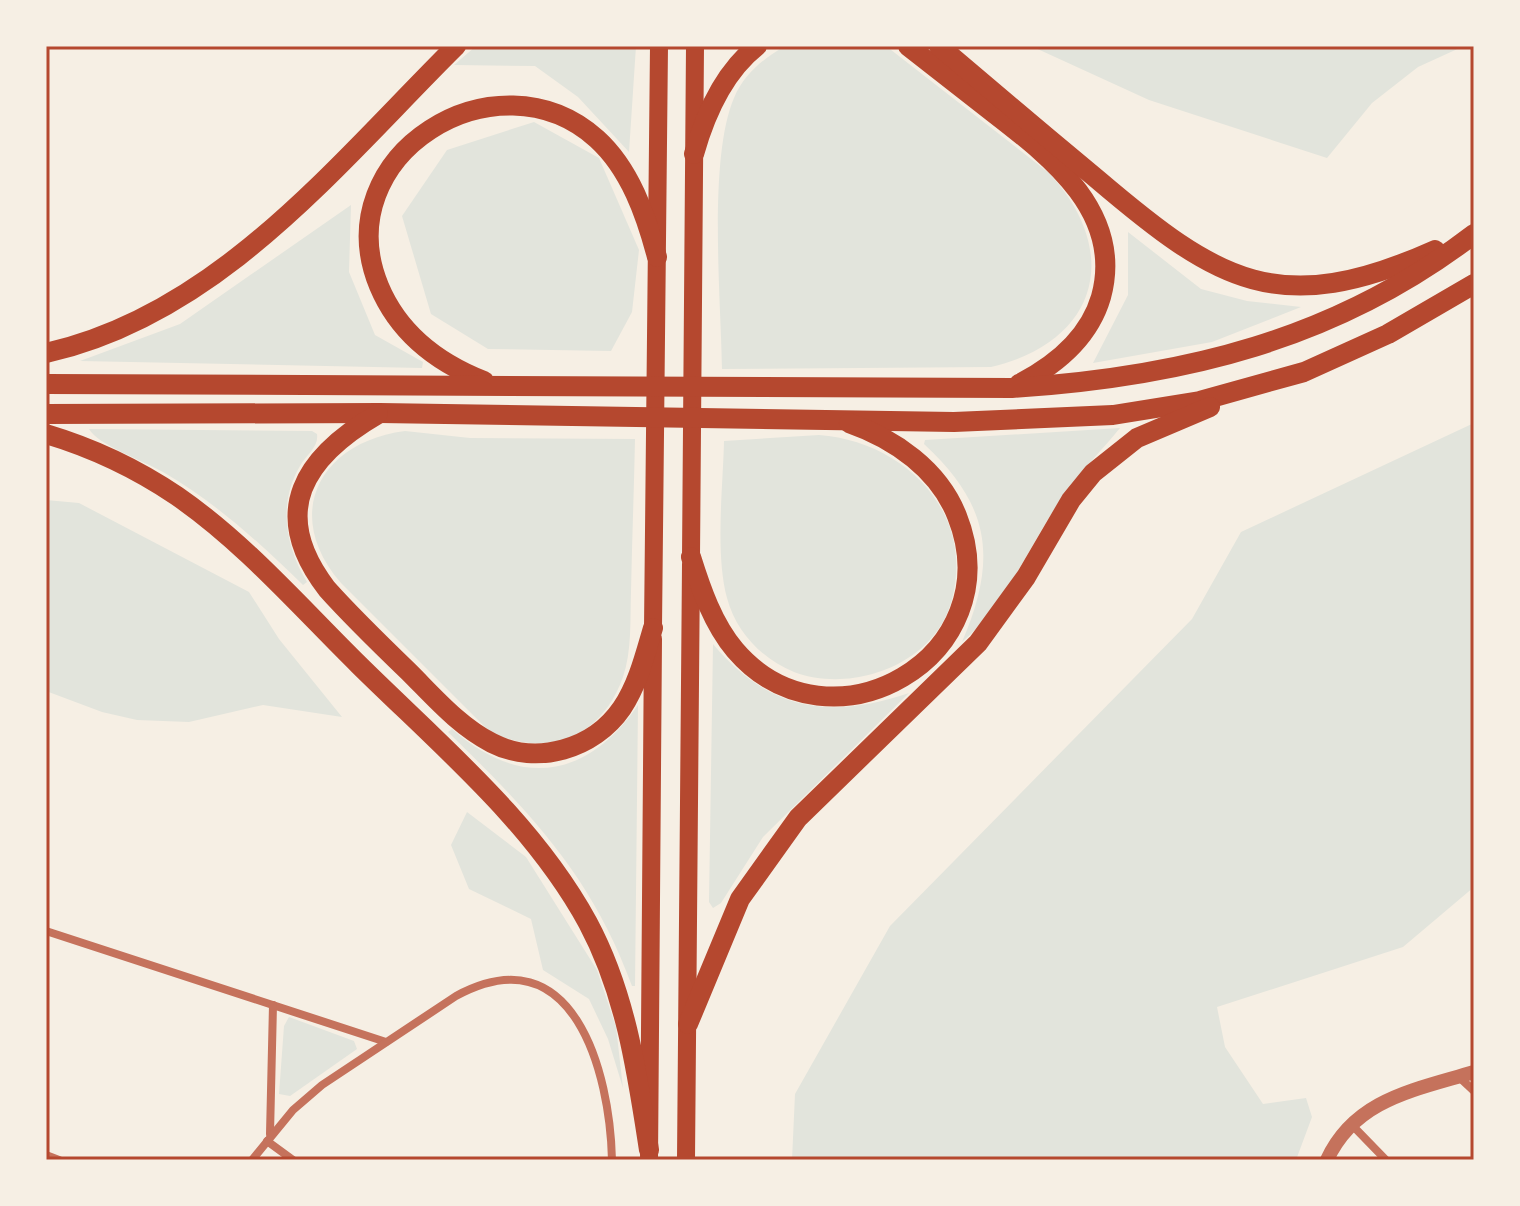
<svg xmlns="http://www.w3.org/2000/svg" width="1520" height="1206" font-family="'DejaVu Sans',sans-serif">
	<style>
		.green { fill: #e2e4dc }
		.lines { fill: none; stroke-linecap: round; stroke-linejoin: round }
		.minor { stroke: #c5725c; stroke-width: 8 }
		.tertiary { stroke: #c5725c; stroke-width: 14 }
		.primary { stroke: #b5482f; stroke-width: 18 }
		.trunk { stroke: #b5482f; stroke-width: 18 }
		.motorway { stroke: #b5482f; stroke-width: 20 }
		.neatline { fill: none; stroke: #b5482f; stroke-width: 3 }
	</style>
	<rect width="100%" height="100%" fill="#f6efe4"/>
	<g class="green">
		<path d="M476,46h160l-7,106 -51,-55 -43,-31 -81,-1z"/>
		<path d="M785,46h101l163,127c74,80 49,169 -58,194l-269,2c-1,-70 -14,-210 12,-271 10,-24 29,-39 51,-52z"/>
		<path d="M1031,46h433l-46,21 -46,36 -45,55 -178,-58z"/>
		<path d="M534,122l65,36 40,92 -7,62 -21,39 -123,-2 -57,-35 -29,-98 45,-66z"/>
		<path d="M351,205l-2,67 26,63 48,27 -1,6 -342,-7 100,-37z"/>
		<path d="M1128,232l73,57 46,12 54,6 -89,35 -119,21 35,-68z"/>
		<path d="M1474,423v464l-71,60 -186,60 8,40 38,57 43,-6 6,19 -16,43h-504l3,-66 95,-168 302,-307 49,-87z"/>
		<path d="M1120,428c-18,22 -39,43 -56,67 -35,49 -55,106 -102,147 35,-82 30,-135 -38,-198l1,-4z"/>
		<path d="M89,429l223,2 5,3c2,13 -11,21 -17,32 -22,37 -15,80 7,116l-4,3c-43,-42 -88,-83 -140,-113 -19,-11 -65,-27 -74,-43z"/>
		<path d="M405,431l65,7 165,1c-1,51 -3,102 -4,153 -1,28 1,59 -8,85 -22,62 -76,81 -133,55l-149,-149c-60,-69 -21,-141 64,-152z"/>
		<path d="M819,435c83,6 156,75 133,164 -16,65 -99,95 -158,73 -32,-13 -58,-40 -67,-74 -12,-45 -4,-110 -3,-157z"/>
		<path d="M46,500l33,3 170,89 30,47 63,78 -79,-12 -74,17 -52,-2 -35,-8 -56,-21z"/>
		<path d="M713,644c56,67 117,76 196,49l-146,144 -42,66 -8,5 -4,-6z"/>
		<path d="M638,705l-3,281h-3c-40,-110 -102,-174 -184,-254l4,-3c68,60 135,50 186,-24z"/>
		<path d="M467,812l59,45 71,113 19,57 7,61 -15,-49 -19,-40 -46,-29 -12,-51 -62,-30 -18,-44z"/>
		<path d="M289,1017l65,24 3,8 -67,47 -11,-2 5,-68z"/>
	</g>
	<g class="lines">
		<g class="minor">
			<path d="M46,931l340,111"/>
			<path d="M1459,1077l15,14"/>
			<path d="M1351,1124l35,36"/>
			<path d="M270,1134l3,-129"/>
			<path d="M267,1141l26,19"/>
			<path d="M46,1155l13,5"/>
			<path d="M252,1160l41,-50 29,-25 134,-89c118,-64 154,77 156,164"/>
		</g>
		<path class="tertiary" d="M1327,1160c28,-61 88,-70 147,-88"/>
		<g class="primary">
			<path d="M649,1160l4,-521"/>
			<path d="M686,1160l5,-596"/>
		</g>
		<g class="trunk">
			<path d="M691,557l4,-511"/>
			<path d="M653,628l6,-582"/>
		</g>
		<g class="motorway">
			<path d="M908,46c29,23 58,45 87,68 57,44 129,100 106,183 -12,41 -45,68 -82,87"/>
			<path d="M939,46c52,44 105,89 158,133 121,103 182,141 338,71"/>
			<path d="M694,154c11,-39 30,-82 63,-108"/>
			<path d="M46,353c173,-39 290,-188 410,-307"/>
			<path d="M484,381c-46,-18 -85,-47 -105,-95 -54,-131 118,-237 218,-147 33,30 49,76 60,118"/>
			<path d="M46,384l966,4c170,-11 324,-48 462,-154"/>
			<path d="M46,414l334,-1 574,9 159,-7 87,-14 104,-29 84,-38 86,-50"/>
			<path d="M378,414c-74,43 -110,98 -51,175 26,29 54,56 82,83 26,26 50,54 83,71 45,23 102,6 130,-35 16,-24 23,-53 31,-80"/>
			<path d="M46,434c47,14 91,35 131,62 68,47 124,112 182,169 81,80 174,157 229,258 38,71 49,149 61,227"/>
			<path d="M691,557c10,32 22,67 44,93 95,111 278,6 222,-134 -18,-46 -62,-77 -108,-93"/>
			<path d="M688,1024l52,-125 58,-81 180,-175 48,-66 45,-77 22,-27 44,-35 73,-31"/>
		</g>
	</g>
	<rect width="1520" height="1206" fill="none" stroke="#f6efe4" stroke-width="96"/>
	<rect x="48" y="48" width="1424" height="1110" class="neatline"/>
</svg>
